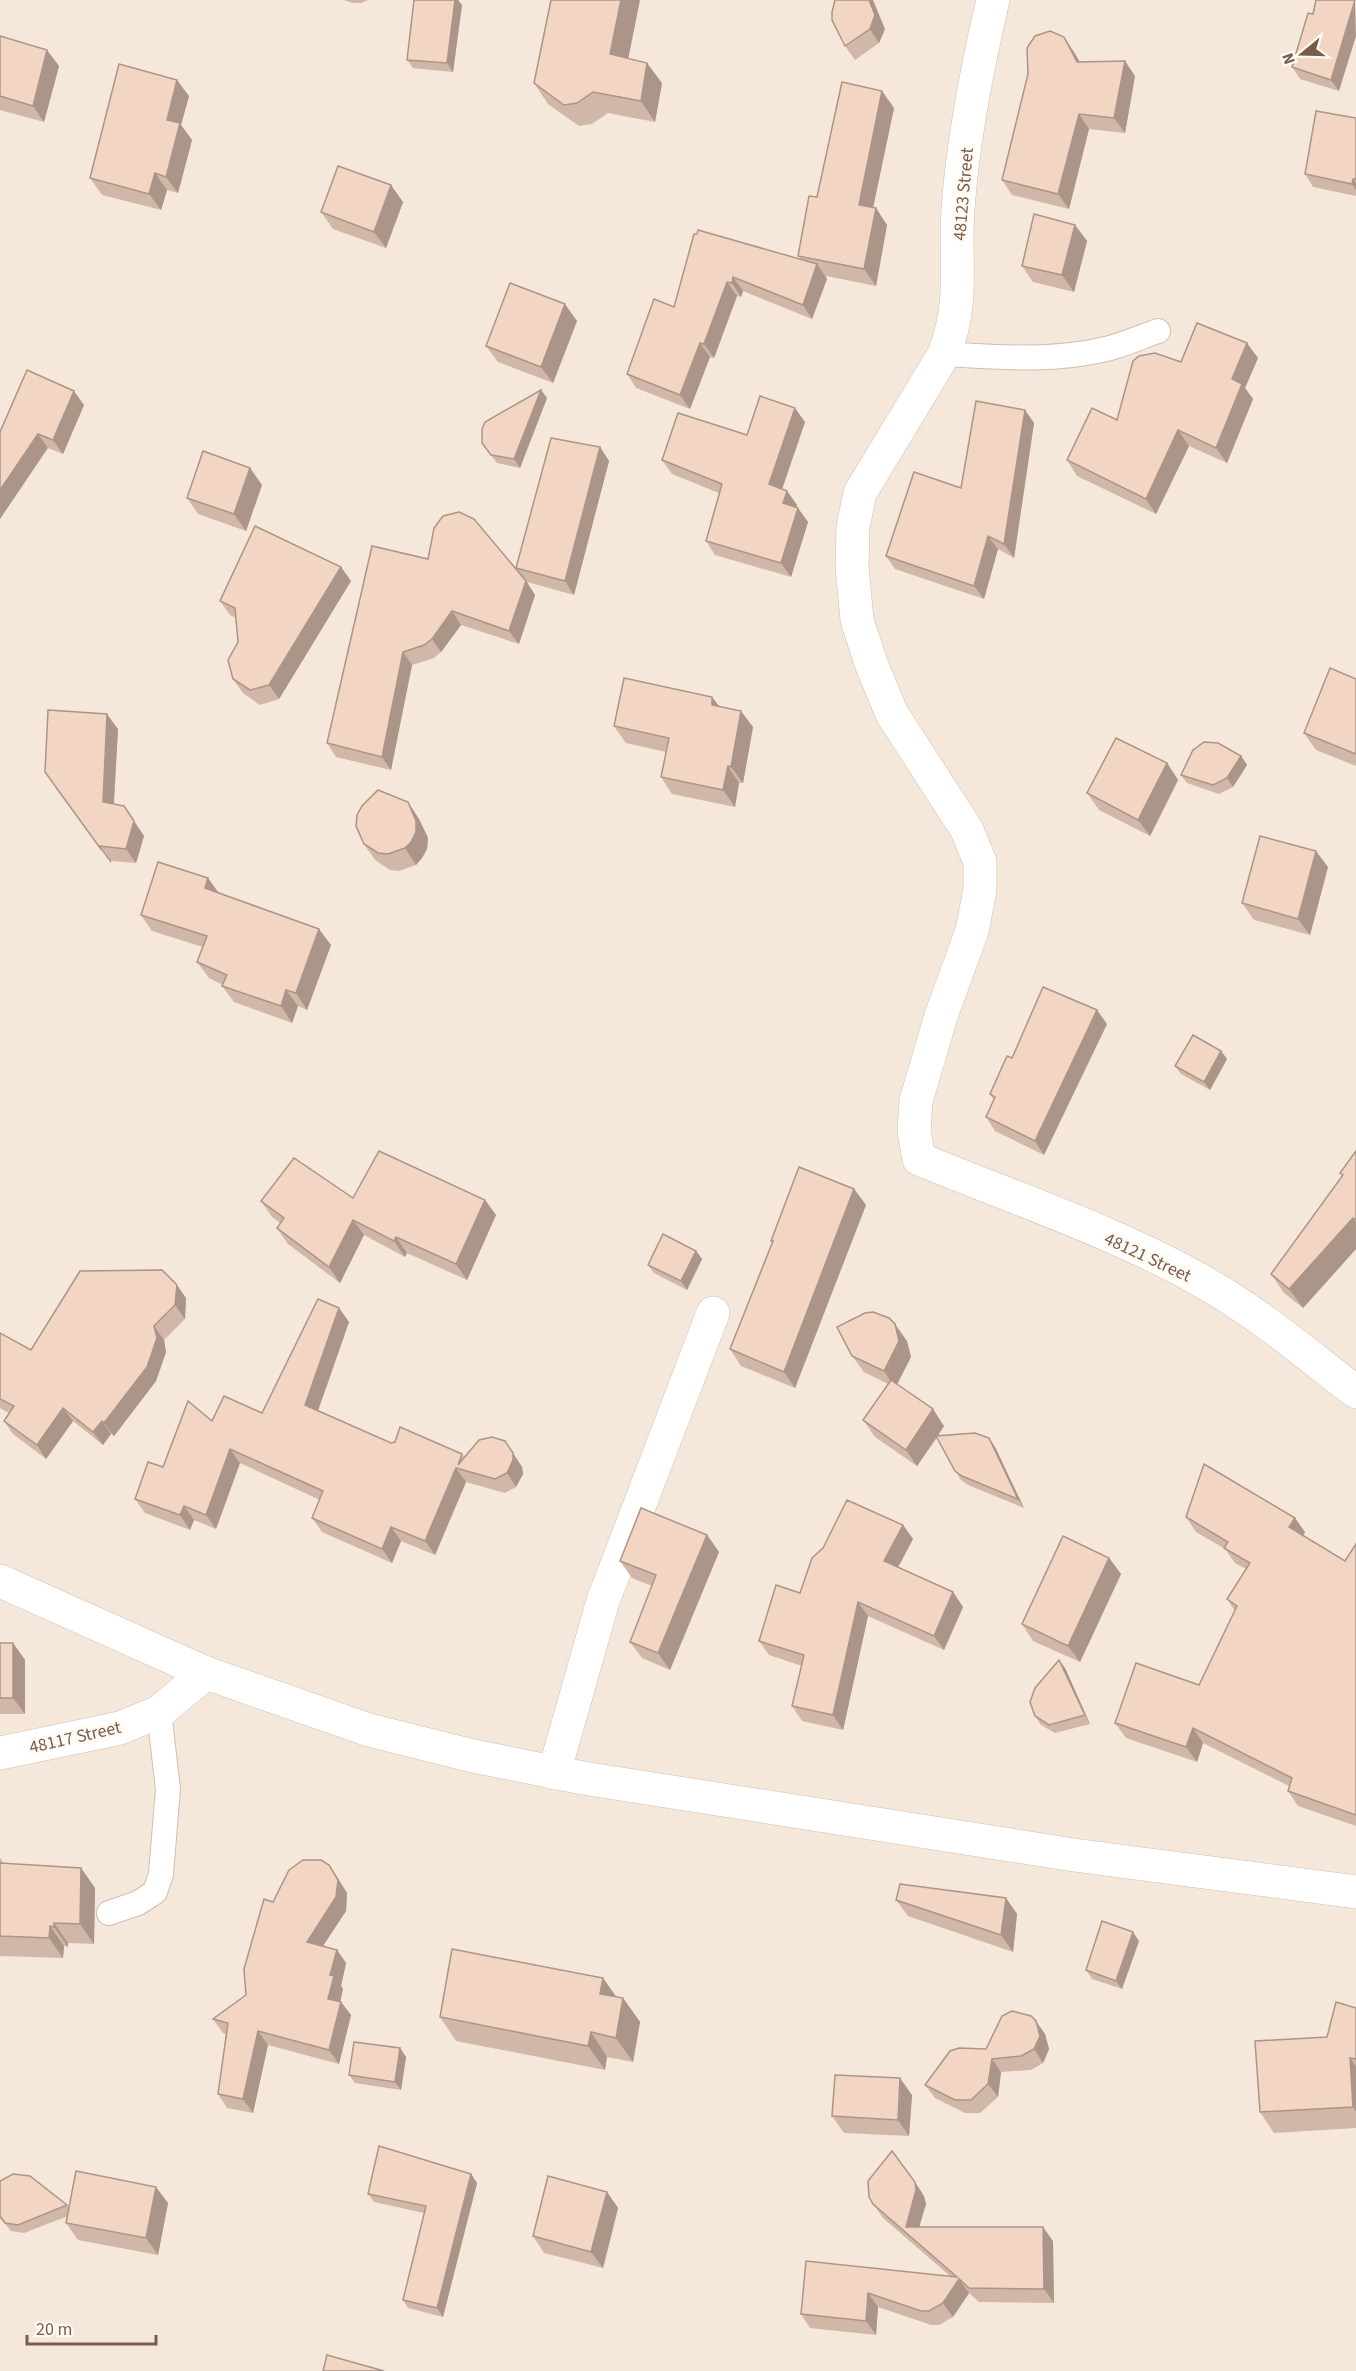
<svg xmlns="http://www.w3.org/2000/svg" width="1356" height="2371" font-family="'Source Sans 3',sans-serif">
	<style>
		.residential { fill: #f5e8da }
		.lines { fill: none; stroke-linecap: round; stroke-linejoin: round }
		.lane-casing { stroke: #d1beb0; stroke-width: 26 }
		.street-casing { stroke: #d1beb0; stroke-width: 34 }
		.lane { stroke: #fff; stroke-width: 24 }
		.street { stroke: #fff; stroke-width: 33 }
		.wall { fill: #d1b7a8 }
		.shaded-wall { fill: #aa9588 }
		.building { fill: #f3d5c3; stroke: #aa9588; stroke-width: 1.5 }
		.labels { text-anchor: middle; stroke-width: 6; stroke-linejoin: round; paint-order: stroke }
		.street-label { font-size: 18px; fill: #7a5c4d; stroke: #fffaf3 }
	</style>
	<rect width="100%" height="100%" fill="#fdf6ec"/>
	<rect class="residential" x="0" y="0" width="1356" height="2371"/>
	<g class="lines">
		<g class="lane-casing">
			<g id="lane">
				<path d="M944,354c53,3 109,8 162,-5 17,-4 35,-12 52,-18"/>
				<path d="M109,1913l29,-10 17,-11 6,-18 7,-85 -9,-77"/>
			</g>
		</g>
		<g class="street-casing">
			<g id="street">
				<path d="M993,0c-16,68 -30,138 -35,209 -4,53 7,92 -14,145l-84,139 -7,34 -1,40 5,53 15,46 20,48 75,116 13,32v28l-8,41 -31,85 -25,85 -2,30 5,28c95,39 205,76 293,128 51,30 97,69 144,105"/>
				<path d="M0,1581l206,92 163,57 104,26 110,22 491,77 282,37"/>
				<path d="M0,1753l120,-25 39,-16 47,-39"/>
				<path d="M554,1773l49,-172 110,-288"/>
			</g>
		</g>
		<use href="#lane" class="lane"/>
		<use href="#street" class="street"/>
	</g>
	<g class="wall">
		<path d="M344,0h24l-7,3h-8z"/>
		<path d="M414,0h44l4,5 -9,67 -40,-4 -6,-8z"/>
		<path d="M835,0l50,29 -6,14 -24,17 -10,-14z"/>
		<path d="M1313,14l26,77 -39,-12 -8,-12z"/>
		<path d="M0,36l59,30 -15,56 -44,-12z"/>
		<path d="M1074,52l6,10 55,14 -10,57 -36,-4 -20,80 -57,-14 -10,-15z"/>
		<path d="M628,58l34,25 -7,39 -47,-9 -16,11 -13,2 -31,-22 -14,-21z"/>
		<path d="M189,96l-8,29 11,15 -14,53 -11,-3 -6,20 -59,-15 -12,-17z"/>
		<path d="M894,108l-21,100 14,17 -11,61 -50,-10 1,3 -15,40 -69,-28 -2,6 -4,-1 -23,62 -4,-1 -20,52 -54,-21 -9,-14 47,-67 20,-73 106,25 -2,-3 19,-59z"/>
		<path d="M1356,118v78l-43,-9 -8,-13z"/>
		<path d="M403,202l-17,46 -53,-19 -12,-17z"/>
		<path d="M1075,225l12,16 -13,51 -41,-10 -11,-16z"/>
		<path d="M577,321l-24,62 -55,-21 -12,-16z"/>
		<path d="M1258,358l-13,30 8,11 -26,64 -38,-17 -33,68 -79,-38 -10,-16 50,-40 64,-58z"/>
		<path d="M541,390l6,8 -27,70 -23,-5 -15,-20z"/>
		<path d="M84,405l-21,49 -15,-6 -48,-16z"/>
		<path d="M1025,410l9,13 -20,135 -16,-9 -14,50 -89,-30 -9,-13 75,-68z"/>
		<path d="M805,422l-23,67 5,2 10,14 -1,2 12,15 -17,55 -76,-22 -9,-14 13,-48 -47,-19 -10,-14 85,-25z"/>
		<path d="M600,447l9,14 -35,134 -47,-13 8,13 -16,49 -58,-19 -20,27 -7,6 -22,7 -21,105 -55,-13 -9,-14 101,-184 91,14 -3,-5z"/>
		<path d="M250,468l12,17 -16,46 -48,-17 -11,-16z"/>
		<path d="M341,567l10,14 -72,118 -19,6 -17,-12 -10,-14 5,-37 -2,-24 -6,-3 -10,-14z"/>
		<path d="M1356,679v87l-40,-16 -12,-17z"/>
		<path d="M712,697l7,9 34,21 -10,56h-4l-4,24 -63,-13 -11,-17 5,-25 -40,-9 -12,-17z"/>
		<path d="M118,729l-4,75 10,2 20,30 -8,27 -25,-2v2l-56,-76z"/>
		<path d="M1241,756l6,9 -14,22 -14,7 -32,-11 -6,-8z"/>
		<path d="M1167,763l11,17 -28,56 -51,-26 -12,-17z"/>
		<path d="M419,819l9,19 -1,11 -5,9 -6,7 -17,6 -9,-1 -15,-10 -11,-16z"/>
		<path d="M1328,867l-18,68 -56,-15 -12,-17z"/>
		<path d="M208,878l11,15 112,52 -24,65 -9,-4 -6,17 -58,-21 -12,-16 1,-1 -14,-7 -12,-16 6,-15 -51,-16 -11,-16z"/>
		<path d="M1107,1024l-63,131 -49,-24 -9,-14 8,-17 -4,-6 22,-36z"/>
		<path d="M1221,1051l6,8 -17,31 -29,-16 -6,-8z"/>
		<path d="M1356,1151v98l-53,59 -19,-15 -13,-19 71,-98 -2,-3z"/>
		<path d="M854,1189l12,16 -71,183 -54,-22 -11,-17 43,-106 -2,-2z"/>
		<path d="M353,1198l132,2 11,15 -29,65 -60,-27 -2,4 -41,-22 -24,48 -52,-39 -11,-16 3,-5 -8,-6 -11,-16z"/>
		<path d="M696,1251l6,8 -15,31 -33,-17 -6,-8z"/>
		<path d="M186,1298l-1,21 -21,21 2,12 -10,29 -42,55 -3,-2 -8,11 -30,-24 -27,38 -33,-25 -9,-13 5,-8 -9,-5v-75l31,17z"/>
		<path d="M339,1308l10,14 -31,89 73,32 71,11 2,3 41,-16 17,26 1,7 -7,13 -11,6 -39,-11 -31,73 -34,-14 -9,22 -70,-31 -10,-14 8,-18 -80,-37 -24,66 -22,-9 -4,10 -45,-17 -10,-14 28,-32 49,-46 50,-8z"/>
		<path d="M907,1341l4,16 -14,28 47,41 -6,10 51,2 6,9 29,61 -56,-23 -7,-5 -6,-9 -18,-33 -20,28 -42,-29 -12,-17 25,-36 -24,-12 -12,-16z"/>
		<path d="M1186,1517l119,15 -2,4 42,25 11,-17v282l-58,-20 -10,-15 1,-5 -86,-43 -6,19 -71,-24 -11,-15 84,-38 36,-74 -8,-12 19,-30 -11,-6 -10,-14 -29,-17z"/>
		<path d="M903,1525l10,14 -15,28 55,25 10,15 -19,43 -76,-34 -25,114 -41,-9 -10,-15 10,-40 -33,-11 -10,-14 41,-48z"/>
		<path d="M707,1535l12,17 -49,118 -28,-12 -12,-16 22,-56 -20,-8 -12,-17z"/>
		<path d="M1109,1558l12,16 -41,88 -47,-21 -11,-17z"/>
		<path d="M0,1643h13l12,17v54h-25z"/>
		<path d="M1065,1668l25,56 -35,9 -14,-8 -6,-9z"/>
		<path d="M0,1858l4,6 77,4 14,20 -1,56 -26,-1v4l-4,-1 -1,12 -63,-2z"/>
		<path d="M338,1878l9,15 -1,18 -23,35 14,4 9,13 -5,23 2,3 -3,12 11,14 -12,49 -71,-19 -15,68 -26,-5 -9,-14 8,-60 -3,-1 -10,-14 33,-24 27,-93z"/>
		<path d="M1006,1898l11,16 -4,38 -105,-36 -12,-16z"/>
		<path d="M1139,1941l-17,48 -30,-10 -6,-9z"/>
		<path d="M616,1997l7,1 17,24 -7,40 -26,-5 -2,13 -149,-29 -16,-24z"/>
		<path d="M1356,2008v120l-82,5 -14,-21 67,-75z"/>
		<path d="M1045,2034l4,15 -6,14 -12,7 -30,2 -3,25 -18,16h-15l-30,-15 -10,-13 61,-36z"/>
		<path d="M400,2048l6,9 -5,33 -46,-7 -6,-8z"/>
		<path d="M912,2095l-3,41 -65,-3 -12,-17z"/>
		<path d="M471,2174l6,9 -34,134 -35,-9 -5,-8 21,-87 -50,-11 -6,-8z"/>
		<path d="M0,2181l67,24 2,2 99,-4 -10,52 -80,-15 -12,-17 2,-7 -44,17 -13,-2 -11,-13z"/>
		<path d="M607,2192l11,16 -15,60 -59,-15 -11,-17z"/>
		<path d="M924,2196l2,8 -7,23 134,14 1,62 -75,-1 -10,-9 -16,24 -14,8h-8l-53,-18 -2,28 -66,-7 -9,-14 5,-53 144,15 -67,-58 -10,-14z"/>
	</g>
	<g class="shaded-wall">
		<path d="M455,0h3l4,5 -9,67 -6,-9z"/>
		<path d="M621,0h19l-15,75 -15,-21z"/>
		<path d="M869,0h4l12,29 -6,14 -9,-14z"/>
		<path d="M1355,0l1,36 -17,55 -8,-11z"/>
		<path d="M1064,37l10,15 14,25 -11,-15z"/>
		<path d="M47,50l12,16 -15,56 -11,-16z"/>
		<path d="M1125,61l10,15 -10,57 -11,-15z"/>
		<path d="M647,63l15,20 -7,39 -14,-21z"/>
		<path d="M177,80l12,16 -8,29 11,15 -14,53 -12,-16 1,-57z"/>
		<path d="M882,91l12,17 -24,114 -11,-17z"/>
		<path d="M1079,114l10,15 -20,80 -11,-15z"/>
		<path d="M155,173l12,17 -6,20 -12,-16z"/>
		<path d="M1353,179l3,4v7l-4,-6z"/>
		<path d="M391,185l12,17 -17,46 -12,-16z"/>
		<path d="M876,208l11,17 -11,61 -12,-17z"/>
		<path d="M1075,225l12,16 -13,51 -12,-17z"/>
		<path d="M817,264l10,15 -15,40 -9,-14z"/>
		<path d="M733,277l10,14 -2,6 -9,-14z"/>
		<path d="M727,282l10,14 -23,62 -10,-14z"/>
		<path d="M565,304l12,17 -24,62 -12,-16z"/>
		<path d="M700,343l10,14 -20,52 -10,-14z"/>
		<path d="M1247,343l11,15 -13,30 8,11 -26,64 -11,-15 16,-69z"/>
		<path d="M541,390l6,8 -27,70 -6,-9z"/>
		<path d="M74,391l10,14 -21,49 -10,-14z"/>
		<path d="M795,408l10,14 -26,76 -10,-14z"/>
		<path d="M1025,410l9,13 -20,135 -10,-14z"/>
		<path d="M1178,430l11,16 -33,68 -10,-15z"/>
		<path d="M38,434l10,14 -48,71v-29z"/>
		<path d="M600,447l9,14 -35,134 -9,-14z"/>
		<path d="M250,468l12,17 -16,46 -12,-17z"/>
		<path d="M787,491l10,14 -4,12 -10,-14z"/>
		<path d="M798,508l10,14 -17,55 -10,-14z"/>
		<path d="M988,536l10,13 -14,50 -10,-13z"/>
		<path d="M341,567l10,14 -72,118 -10,-14z"/>
		<path d="M526,581l9,14 -16,49 -10,-13z"/>
		<path d="M452,611l9,14 -20,27 -9,-13z"/>
		<path d="M403,652l9,13 -21,105 -9,-13z"/>
		<path d="M712,697l12,16 -12,-8z"/>
		<path d="M741,711l12,16 -10,56 -12,-16z"/>
		<path d="M107,714l11,15 -5,88 -10,-15z"/>
		<path d="M1241,756l6,9 -14,22 -6,-9z"/>
		<path d="M1167,763l11,17 -28,56 -12,-16z"/>
		<path d="M728,766l11,17 -4,24 -12,-17z"/>
		<path d="M408,802l11,17 9,19 -1,11 -5,9 -6,7 -11,-17z"/>
		<path d="M124,806l20,30 -8,27 -10,-14z"/>
		<path d="M100,846l11,15v2l-11,-15z"/>
		<path d="M1316,851l12,16 -18,68 -12,-16z"/>
		<path d="M208,878l11,16 -14,-6z"/>
		<path d="M319,929l12,16 -24,65 -11,-17z"/>
		<path d="M286,990l12,16 -6,17 -11,-17z"/>
		<path d="M1097,1010l10,14 -63,131 -9,-14z"/>
		<path d="M1221,1051l6,8 -17,31 -6,-8z"/>
		<path d="M854,1189l12,16 -71,183 -11,-16z"/>
		<path d="M485,1200l11,15 -29,65 -11,-16z"/>
		<path d="M1353,1218l3,4v27l-53,59 -14,-19z"/>
		<path d="M353,1220l11,15 -24,48 -11,-16z"/>
		<path d="M396,1237l11,16 -2,4 -11,-16z"/>
		<path d="M696,1251l6,8 -15,31 -6,-9z"/>
		<path d="M177,1285l9,13 -1,21 -10,-14z"/>
		<path d="M339,1308l10,14 -34,97 -10,-14z"/>
		<path d="M895,1324l12,17 4,16 -16,31 -11,-17z"/>
		<path d="M154,1326l10,14 2,12 -10,29 -42,55 -10,-13z"/>
		<path d="M63,1408l10,13 -27,38 -9,-14z"/>
		<path d="M933,1409l11,17 -27,40 -11,-16z"/>
		<path d="M102,1421l9,13 -8,11 -10,-13z"/>
		<path d="M989,1438l6,9 29,61 -6,-9z"/>
		<path d="M505,1441l17,26 1,7 -7,13 -9,-14z"/>
		<path d="M230,1449l10,14 -24,66 -10,-14z"/>
		<path d="M456,1468l10,14 -31,73 -10,-14z"/>
		<path d="M184,1506l10,14 -4,10 -10,-15z"/>
		<path d="M1295,1518l10,14 -6,10 -10,-15z"/>
		<path d="M903,1525l10,14 -19,36 -10,-14z"/>
		<path d="M391,1527l10,14 -9,22 -10,-14z"/>
		<path d="M707,1535l12,17 -49,118 -12,-17z"/>
		<path d="M1109,1558l12,16 -41,88 -12,-16z"/>
		<path d="M953,1592l10,15 -19,43 -10,-14z"/>
		<path d="M858,1602l10,14 -25,114 -10,-15z"/>
		<path d="M13,1643l12,17v54l-12,-16z"/>
		<path d="M1059,1660l6,8 25,56 -5,-9z"/>
		<path d="M1193,1728l10,15 -6,19 -11,-15z"/>
		<path d="M329,1865l18,28 -1,18 -29,44 -10,-13z"/>
		<path d="M81,1868l14,20 -1,56 -14,-20z"/>
		<path d="M1006,1898l11,16 -4,38 -12,-17z"/>
		<path d="M54,1923l14,20v4l-14,-20z"/>
		<path d="M50,1926l14,20 -1,12 -14,-20z"/>
		<path d="M1133,1932l6,9 -17,48 -6,-8z"/>
		<path d="M337,1950l9,13 -5,23 2,3 -5,23 -10,-13 2,-24z"/>
		<path d="M603,1978l17,24 -20,-8z"/>
		<path d="M623,1998l17,24 -7,40 -17,-24z"/>
		<path d="M341,2002l10,13 -12,49 -10,-14z"/>
		<path d="M1036,2021l9,13 4,15 -6,14 -9,-14z"/>
		<path d="M258,2031l10,14 -15,68 -10,-14z"/>
		<path d="M591,2032l16,25 -2,13 -17,-24z"/>
		<path d="M400,2048l6,9 -5,33 -6,-8z"/>
		<path d="M1350,2058l6,8v46l-3,-5z"/>
		<path d="M992,2059l9,13 -3,25 -10,-13z"/>
		<path d="M900,2078l12,17 -3,41 -11,-16z"/>
		<path d="M471,2174l6,9 -34,134 -6,-9z"/>
		<path d="M915,2182l9,14 2,8 -11,37 -9,-14z"/>
		<path d="M156,2187l12,16 -10,52 -12,-17z"/>
		<path d="M607,2192l11,16 -15,60 -12,-16z"/>
		<path d="M1043,2227l10,14 1,62 -10,-14z"/>
		<path d="M959,2279l10,14 -16,24 -10,-14z"/>
		<path d="M868,2293l10,14 -2,28 -10,-14z"/>
	</g>
	<g class="building">
		<path d="M414,0h41l-8,63 -40,-3z"/>
		<path d="M551,0h70l-11,54 37,9 -6,38 -48,-9 -16,11 -13,2 -30,-22z"/>
		<path d="M835,0h34l6,15 -5,14 -25,17 -13,-26v-8z"/>
		<path d="M1316,0h39l-24,80 -39,-13 16,-54 5,1z"/>
		<path d="M1050,31l14,6 13,25 48,-1 -11,57 -35,-4 -21,80 -56,-14 26,-106 -1,-26 8,-12z"/>
		<path d="M0,36l47,14 -14,56 -33,-10z"/>
		<path d="M119,64l58,16 -10,40 13,3 -14,54 -11,-4 -6,21 -59,-16z"/>
		<path d="M842,82l40,9 -23,114 17,3 -12,61 -66,-13 11,-60 8,1z"/>
		<path d="M1316,111l40,7v61h-3l-1,5 -47,-10z"/>
		<path d="M338,166l53,19 -17,47 -53,-20z"/>
		<path d="M1034,214l41,11 -13,50 -40,-9z"/>
		<path d="M698,230l119,34 -14,41 -70,-28 -1,6 -5,-1 -23,62 -4,-1 -20,52 -53,-21 27,-75 20,8 20,-73h3z"/>
		<path d="M510,283l55,21 -24,63 -55,-21z"/>
		<path d="M1197,323l50,20 -15,36 10,5 -26,64 -38,-18 -32,69 -79,-39 25,-52 25,12 16,-59 6,-5 16,-3 26,9z"/>
		<path d="M27,370l47,21 -21,49 -15,-6 -38,56v-58z"/>
		<path d="M541,390l-27,69 -23,-4 -9,-12v-14l3,-7z"/>
		<path d="M760,396l35,12 -26,76 18,7 -4,12 15,5 -17,55 -75,-22 16,-57 -60,-24 16,-47 69,22z"/>
		<path d="M976,401l49,9 -21,134 -16,-8 -14,50 -88,-30 28,-84 47,16z"/>
		<path d="M551,438l49,9 -35,134 -49,-13z"/>
		<path d="M203,451l47,17 -16,46 -47,-16z"/>
		<path d="M459,512l15,7 52,62 -17,50 -57,-20 -20,28 -8,6 -21,7 -21,105 -55,-14 45,-197 56,13 6,-31 9,-12z"/>
		<path d="M255,526l86,41 -72,118 -19,5 -17,-11 -5,-19 10,-18 -3,-34 -15,-7z"/>
		<path d="M1330,668l26,11v75l-52,-21z"/>
		<path d="M624,678l88,19v8l29,6 -10,56 -3,-1 -5,24 -62,-13 8,-39 -55,-12z"/>
		<path d="M48,710l59,4 -4,88 21,4 10,15 -8,28 -26,-3v2l-55,-76z"/>
		<path d="M1116,738l51,25 -29,57 -51,-27z"/>
		<path d="M1204,742l14,1 23,13 -14,22 -14,7 -32,-10 12,-25z"/>
		<path d="M378,790l30,12 8,19v11l-5,10 -6,6 -17,6 -10,-1 -14,-9 -8,-18 1,-11 5,-9z"/>
		<path d="M1260,836l56,15 -18,68 -56,-16z"/>
		<path d="M158,862l50,16 -3,10 114,41 -23,64 -10,-3 -5,16 -59,-20 5,-11 -30,-13 10,-26 -66,-21z"/>
		<path d="M1043,987l54,23 -62,131 -49,-24 9,-20 -5,-3 17,-38 5,2z"/>
		<path d="M1193,1035l28,16 -17,31 -29,-16z"/>
		<path d="M379,1151l106,49 -29,64 -60,-27 -2,4 -41,-21 -24,47 -52,-39 7,-10 -23,-17 33,-43 59,40z"/>
		<path d="M1356,1151v69l-3,-2 -64,71 -18,-15 72,-99 -3,-2z"/>
		<path d="M799,1167l55,22 -70,183 -54,-23 43,-108h-2z"/>
		<path d="M663,1234l33,17 -15,30 -33,-16z"/>
		<path d="M162,1270l15,15 -2,20 -21,21 3,12 -10,29 -43,56 -2,-2 -9,11 -30,-24 -26,37 -33,-24 10,-15 -14,-7v-66l31,17 49,-79z"/>
		<path d="M318,1299l21,9 -34,97 86,38 4,-1 5,-15 62,27 -4,11 21,-25 13,-3 13,4 8,12v7l-6,13 -12,6 -39,-11 -31,73 -34,-14 -9,22 -70,-31 11,-27 -93,-42 -24,66 -22,-9 -4,9 -45,-16 13,-37 15,5 25,-66 24,20 12,-25 38,17z"/>
		<path d="M873,1312l16,6 6,6 4,17 -15,30 -32,-15 -15,-29 28,-14z"/>
		<path d="M891,1380l42,29 -27,41 -43,-30z"/>
		<path d="M975,1433l14,5 29,61 -56,-23 -7,-5 -19,-35z"/>
		<path d="M1204,1464l91,54 -6,9 56,34 11,-17v271l-68,-24 4,-13 -99,-50 -7,19 -71,-24 21,-60 63,22 38,-79 -10,-7 23,-36 -26,-15 4,-6 -42,-25z"/>
		<path d="M847,1500l56,25 -19,36 69,31 -19,44 -76,-34 -25,113 -41,-9 12,-51 -45,-14 17,-56 24,8 12,-35 11,-10z"/>
		<path d="M641,1508l66,27 -49,118 -28,-11 26,-67 -36,-14z"/>
		<path d="M1063,1536l46,22 -41,88 -46,-22z"/>
		<rect x="0" y="1643" width="13" height="55"/>
		<path d="M1059,1660l26,55 -36,10 -14,-9 -5,-14 5,-14z"/>
		<path d="M303,1860h18l8,5 9,15 -2,17 -29,45 30,8 -7,25 4,1 -6,23 13,3 -12,48 -71,-19 -15,68 -25,-5 10,-71 -15,-4 33,-24 -2,-26 20,-70 9,3 16,-32z"/>
		<path d="M0,1863l81,5 -1,56 -26,-1v4l-4,-1 -1,12 -49,-2z"/>
		<path d="M900,1884l106,14 -5,37 -105,-35z"/>
		<path d="M1102,1921l31,11 -17,49 -30,-11z"/>
		<path d="M452,1949l151,29 -3,16 23,4 -7,40 -25,-6 -3,14 -148,-29z"/>
		<path d="M1336,2002l20,6v51l-6,-1 3,49 -93,5 -5,-71 72,-4z"/>
		<path d="M1012,2011l19,5 5,5 4,15 -6,13 -13,7 -29,3 -4,25 -17,16h-16l-30,-15 25,-34 9,-3 27,1 16,-33z"/>
		<path d="M354,2042l46,6 -5,34 -46,-7z"/>
		<path d="M835,2075l65,3 -2,42 -66,-4z"/>
		<path d="M379,2146l92,28 -34,134 -34,-8 23,-94 -58,-12z"/>
		<path d="M892,2151l23,31 1,8 -10,37h137l1,62 -75,-1 -10,-9 -16,24 -14,8h-8l-53,-18 -2,28 -65,-7 5,-53 151,16 -84,-73 -4,-7 -1,-16z"/>
		<path d="M76,2171l80,16 -10,51 -80,-15z"/>
		<path d="M13,2174l17,2 37,29 -49,20 -13,-2 -5,-7v-35z"/>
		<path d="M548,2176l59,16 -16,60 -58,-16z"/>
		<path d="M327,2355l57,16h-61z"/>
	</g>
	<g class="labels">
		<g class="street-label">
			<text transform="translate(963 194) rotate(-85)" y="6">48123 Street</text>
			<text transform="translate(1148 1257) rotate(25)" y="6">48121 Street</text>
			<text transform="translate(75 1737) rotate(-13)" y="6">48117 Street</text>
		</g>
	</g>
	<g transform="translate(1302 54) rotate(251)" stroke="#fffaf3" stroke-width="4.5" paint-order="stroke">
	<path d="M0-4.5L10 22L0 15L-10 22Z" fill="#7a5c4d"/>
	<text y="-9" font-size="16" font-weight="bold" text-anchor="middle" fill="#7a5c4d">N</text>
	</g>
	<path d="M27 2335v9h129v-9" fill="none" stroke="#7a5c4d" stroke-width="3"/>
	<text x="36" y="2335" font-size="18" fill="#7a5c4d" stroke="#fffaf3" stroke-width="4.5" paint-order="stroke">20 m</text>
</svg>
